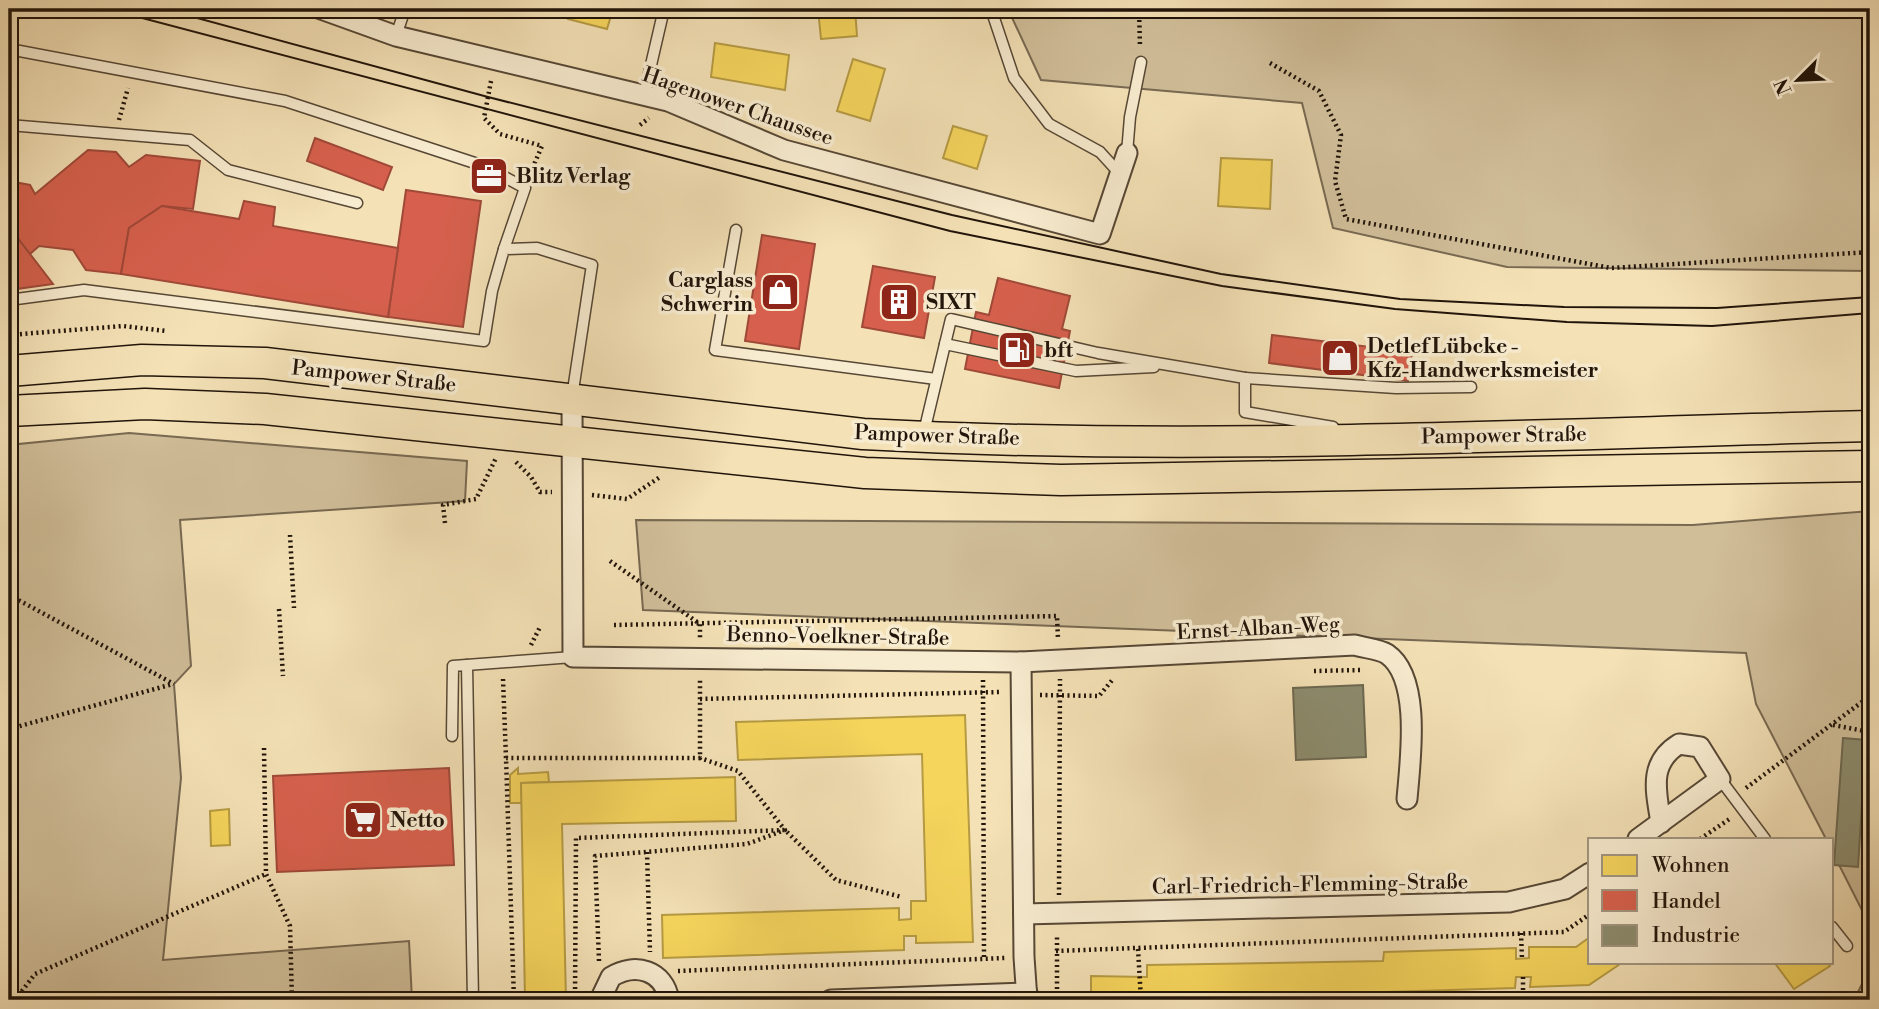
<svg xmlns="http://www.w3.org/2000/svg" width="1879" height="1009" font-family="'Libre Bodoni',serif">
	<style>
		.green { fill: #d0be99; stroke: #786952; stroke-width: 2 }
		.homes { fill: #f6d55c; stroke: #b69b43; stroke-width: 2 }
		.shops { fill: #d6604d; stroke: #a04939; stroke-width: 2 }
		.industry { fill: #8c8c6e; stroke: #6c6850; stroke-width: 2 }
		.lines { fill: none; stroke-linecap: round; stroke-linejoin: round }
		.service-casing { stroke: #564735; stroke-width: 13 }
		.minor-casing { stroke: #564735; stroke-width: 23 }
		.primary-casing { stroke: #21140a; stroke-width: 33 }
		.path { stroke: #21140a; stroke-width: 4.5; stroke-dasharray: 2 3.5; stroke-linecap: butt }
		.service { stroke: #f8ecd0; stroke-width: 10 }
		.minor { stroke: #f8ecd0; stroke-width: 19 }
		.primary { stroke: #f4e1b6; stroke-width: 30 }
		.tram { stroke: #21140a; stroke-width: 2 }
		.labels { text-anchor: middle; stroke-width: 7; stroke-linejoin: round; paint-order: stroke }
		.street-label { font-size: 21px; fill: #21140a; stroke: #f8ecd0 }
		.poi-label { font-size: 21px; font-weight: bold; fill: #21140a; stroke: #f8ecd0; text-anchor: start }
	</style>
	<rect width="100%" height="100%" fill="#f4e1b6"/>
	<filter id="stains"><feTurbulence type="fractalNoise" baseFrequency=".00286" numOctaves="4"/><feColorMatrix values="0 0 0 0 .2 0 0 0 0 .09 0 0 0 0 .02 0 0 0 .5 -.17"/></filter>
	<radialGradient id="worn" r=".72"><stop offset=".6" stop-color="#630" stop-opacity="0"/><stop offset="1" stop-color="#630" stop-opacity=".3"/></radialGradient>
	<g class="green">
		<path d="M1008,9h862v262l-363,-4 -174,-39 -31,-125 -261,-23z"/>
		<path d="M129,433l338,28 -2,40 -285,19 11,146 -17,18 7,94 -18,182 246,-19 3,59h-403v-555z"/>
		<path d="M1870,511v415l-38,-75v-12h-6l-70,-135 -10,-51 -1103,-43 -7,-90 1057,5z"/>
		<path d="M1870,968v32h-16z"/>
	</g>
	<g class="homes">
		<path d="M460,9h29l-3,8z"/>
		<path d="M570,9h43l-6,20 -39,-10z"/>
		<path d="M818,9h37l2,27 -36,3z"/>
		<path d="M715,43l74,12 -4,35 -74,-13z"/>
		<path d="M853,59l32,10 -15,52 -33,-10z"/>
		<path d="M953,126l34,10 -10,33 -34,-11z"/>
		<path d="M1221,158l51,2 -2,49 -52,-3z"/>
		<path d="M965,715l8,227 -57,1v-7h-12v14l-241,8 -1,-43 237,-7v12l12,-1v-18h15l-4,-147 -184,6 -2,-38z"/>
		<path d="M518,768v6l30,-2 1,10 -28,1 1,20h-12v-28z"/>
		<path d="M735,777l1,44 -174,3 4,176h-41l-4,-217z"/>
		<path d="M229,809l1,36 -19,1 -1,-35z"/>
		<path d="M1590,937v25h33l-34,23 -59,2 1,-10h-15l-1,11 -129,4v8h-238v-3l-15,3h-42v-24l56,1v-12l236,-4 1,-9 132,-4v11l13,-1v-11h47z"/>
		<path d="M1774,962h53l3,4 -36,23z"/>
	</g>
	<g class="shops">
		<path d="M315,138l77,29 -9,23 -76,-29z"/>
		<path d="M88,150l28,2 13,15 17,-12 54,6 -7,48 -31,-3 -33,22 -8,46 -35,-4 -13,-20 -34,-4 -9,8 -21,-27v-46l21,4 5,9z"/>
		<path d="M406,190l75,11 -18,126 -75,-10z"/>
		<path d="M244,201l31,6 -2,19 125,22 -10,69 -267,-43 8,-46 33,-22 77,13z"/>
		<path d="M9,227l21,27 23,30 -44,6z"/>
		<path d="M762,235l53,9 -16,105 -54,-8z"/>
		<path d="M873,266l62,11 -11,61 -62,-11z"/>
		<path d="M998,278l72,18 -8,33 8,2 -11,57 -94,-19 11,-57 13,3z"/>
		<path d="M1272,335l140,17 -4,29 -139,-18z"/>
		<path d="M449,768l5,97 -177,7 -4,-96z"/>
	</g>
	<g class="industry">
		<path d="M1363,685l3,72 -70,3 -3,-72z"/>
		<path d="M1843,738l23,2 -8,127 -24,-2z"/>
	</g>
	<g class="lines">
		<g class="service-casing">
			<g id="service">
				<path d="M991,9l23,69 35,46 51,28 20,22"/>
				<path d="M396,36l9,-27"/>
				<path d="M9,49l276,52 199,65 41,22 -21,61"/>
				<path d="M644,95l20,-86"/>
				<path d="M9,125l181,15 38,30 129,33"/>
				<path d="M1127,153l3,-36 11,-55"/>
				<path d="M736,230l-21,120 221,29"/>
				<path d="M9,300l75,-10 400,51 8,-50 12,-42 33,-1 55,17 -20,132"/>
				<path d="M945,344l131,27 78,-4"/>
				<path d="M1245,378l151,10 75,-1"/>
				<path d="M924,432l27,-113 147,34 147,25v34l88,15"/>
				<path d="M467,665l6,335"/>
				<path d="M452,736l1,-70 120,-9"/>
				<path d="M1720,779l45,60"/>
				<path d="M1832,927l15,19"/>
			</g>
		</g>
		<g class="minor-casing">
			<g id="minor">
				<path d="M321,9l75,27 272,65 116,49 316,84 27,-81"/>
				<path d="M572,401l1,256 448,5 334,-17c9,3 24,4 32,9 35,24 23,108 20,145"/>
				<path d="M1021,662l3,295 3,43"/>
				<path d="M1638,839l82,-60 -20,-32 -21,-3c-31,19 -23,47 -18,79"/>
				<path d="M1024,914l485,-12 56,-13 25,-16"/>
				<path d="M600,1000l11,-23c24,-15 53,-7 58,23"/>
				<path d="M831,1000l196,-7"/>
			</g>
		</g>
		<g class="primary-casing">
			<g id="primary">
				<path d="M9,371l133,-11 123,3 598,71c335,18 672,0 1007,-8"/>
				<path d="M9,411l136,-7 120,5 600,64 196,7 809,-14"/>
			</g>
		</g>
		<g class="path">
			<path d="M1139,9l1,38"/>
			<path d="M1270,63l49,28 22,44 -6,46 11,38 265,49 259,-16"/>
			<path d="M491,81l-7,37 16,16 42,12 -12,28"/>
			<path d="M119,120l9,-32"/>
			<path d="M640,125l9,-7"/>
			<path d="M9,335l114,-9 43,5"/>
			<path d="M516,462l15,15 9,15h12"/>
			<path d="M592,495l35,4 33,-22"/>
			<path d="M445,523l-2,-18 33,-6 20,-41"/>
			<path d="M290,535l4,73"/>
			<path d="M610,561l90,63v15"/>
			<path d="M9,595l165,89"/>
			<path d="M279,609l4,67"/>
			<path d="M614,625l443,-9 1,23"/>
			<path d="M531,645l9,-18"/>
			<path d="M1314,671l47,-1"/>
			<path d="M503,679l3,79"/>
			<path d="M983,680l1,279"/>
			<path d="M1040,695l59,1 15,-18"/>
			<path d="M700,699l300,-7"/>
			<path d="M1833,725l37,7"/>
			<path d="M9,729l164,-45"/>
			<path d="M264,748l2,126 24,52 2,74"/>
			<path d="M1746,788l124,-92"/>
			<path d="M1700,839l31,-21"/>
			<path d="M647,852l3,100"/>
			<path d="M1059,895l1,-216"/>
			<path d="M1521,933l1,26"/>
			<path d="M1138,949l3,51"/>
			<path d="M1056,951l508,-19 26,-18"/>
			<path d="M599,961l-4,-105 152,-12 38,-14 -47,-59 -38,-13"/>
			<path d="M678,971l327,-13"/>
			<path d="M1523,977v23"/>
			<path d="M15,1000l20,-26 231,-100"/>
			<path d="M514,1000l-8,-242h194v-78"/>
			<path d="M575,1000l1,-162 209,-8 51,50 66,17"/>
			<path d="M1057,1000v-65"/>
		</g>
		<use href="#service" class="service"/>
		<use href="#minor" class="minor"/>
		<use href="#primary" class="primary"/>
		<g class="tram">
			<path d="M108,9l842,222 272,55 173,23 172,13 145,4 158,-13"/>
			<path d="M164,9l324,88 464,118 269,59 179,25 164,8 153,1 153,-11"/>
		</g>
	</g>
	<defs>
		<g id="office-square" transform="scale(2.0125)"><rect x="-9" y="-9" width="18" height="18" rx="4" fill="#8f2418" stroke="#f8ecd0"/><path d="M-6-3h4V-5.5h4V-3h4V5H-6ZM-1-4.5V-3h2v-1.5ZM-6 0V1H6V0Z" fill="#fff"/></g>
		<g id="shop-square" transform="scale(2.0125)"><rect x="-9" y="-9" width="18" height="18" rx="4" fill="#8f2418" stroke="#f8ecd0"/><path d="M-5-2.5h2.3a2.7 3.5 0 0 1 5.4 0H5L5.5 6h-11ZM-1.5-2.5h3a1.5 2.3 0 0 0-3 0Z" fill="#fff"/></g>
		<g id="building-square" transform="scale(2.0125)"><rect x="-9" y="-9" width="18" height="18" rx="4" fill="#8f2418" stroke="#f8ecd0"/><path d="M-4-6H4V6H1V3H-1V6H-4ZM-2.5-4.3h1.7v1.8h-1.7ZM.8-4.3h1.7v1.8H.8ZM-2.5-1h1.7V.8h-1.7ZM.8-1h1.7V.8H.8Z" fill="#fff"/></g>
		<g id="fuel-square" transform="scale(2.0125)"><rect x="-9" y="-9" width="18" height="18" rx="4" fill="#8f2418" stroke="#f8ecd0"/><path d="M-5.5-6h7V0h2V4h1.3V-2.5L3-4.5l.8-.8L6-3V5H2.5V1h-1V6h-7ZM-4.2-4.7v3.2H.2V-4.7Z" fill="#fff"/></g>
		<g id="supermarket-square" transform="scale(2.0125)"><rect x="-9" y="-9" width="18" height="18" rx="4" fill="#8f2418" stroke="#f8ecd0"/><path d="M-6-5.5h2.5l.6 2H6L4.5 2H-2.5L-4.4-4H-6ZM-1.5 3.2a1.3 1.3 0 1 0 .1 0ZM3 3.2a1.3 1.3 0 1 0 .1 0Z" fill="#fff"/></g>
	</defs>
	<g fill-rule="evenodd">
		<use href="#office-square" x="489" y="176"/>
		<use href="#shop-square" x="780" y="292"/>
		<use href="#building-square" x="899" y="302"/>
		<use href="#fuel-square" x="1017" y="350"/>
		<use href="#shop-square" x="1340" y="358"/>
		<use href="#supermarket-square" x="363" y="820"/>
	</g>
	<g class="labels">
		<g class="street-label">
			<text transform="translate(738 106) rotate(19)" y="7">Hagenower Chaussee</text>
			<text transform="translate(374 376) rotate(6)" y="7">Pampower Straße</text>
			<text transform="translate(937 435) rotate(2)" y="7">Pampower Straße</text>
			<text transform="translate(1504 435) rotate(-1)" y="7">Pampower Straße</text>
			<text transform="translate(1258 628) rotate(-3)" y="7">Ernst-Alban-Weg</text>
			<text transform="translate(838 636) rotate(1)" y="7">Benno-Voelkner-Straße</text>
			<text transform="translate(1310 884) rotate(-1)" y="7">Carl-Friedrich-Flemming-Straße</text>
		</g>
		<g class="poi-label">
			<text x="516" y="183">Blitz Verlag</text>
			<text x="753" y="287" text-anchor="end">Carglass<tspan x="753" dy="24">Schwerin</tspan></text>
			<text x="926" y="309">SIXT</text>
			<text x="1367" y="353">Detlef Lübcke -<tspan x="1367" dy="24">Kfz-Handwerksmeister</tspan></text>
			<text x="1044" y="357">bft</text>
			<text x="390" y="827">Netto</text>
		</g>
	</g>
	<rect width="1879" height="1009" fill="none" stroke="#f4e1b6" stroke-width="35"/>
	<rect x="10" y="10" width="1858" height="988" fill="none" stroke="#21140a" stroke-width="3.5"/>
	<rect x="18" y="18" width="1844" height="974" fill="none" stroke="#21140a" stroke-width="2"/>
	<rect x="1588" y="838" width="245" height="126" fill="#f8ecd0" stroke="#a29681" stroke-width="2"/>
	<rect x="1602" y="855" width="35" height="21" fill="#f6d55c" stroke="#a29681" stroke-width="2"/>
	<text x="1652" y="872" font-size="21" fill="#21140a">Wohnen</text>
	<rect x="1602" y="890" width="35" height="21" fill="#d6604d" stroke="#a29681" stroke-width="2"/>
	<text x="1652" y="908" font-size="21" fill="#21140a">Handel</text>
	<rect x="1602" y="925" width="35" height="21" fill="#8c8c6e" stroke="#a29681" stroke-width="2"/>
	<text x="1652" y="942" font-size="21" fill="#21140a">Industrie</text>
	<g transform="translate(1798 80) rotate(246)" stroke="#f8ecd0" stroke-width="5" paint-order="stroke">
	<path d="M0-5L12 26L0 18L-12 26Z" fill="#21140a"/>
	<text y="-10" font-size="19" font-weight="bold" text-anchor="middle" fill="#21140a">N</text>
	</g>
	<rect width="100%" height="100%" filter="url(#stains)"/>
	<rect width="100%" height="100%" fill="url(#worn)"/>
</svg>
